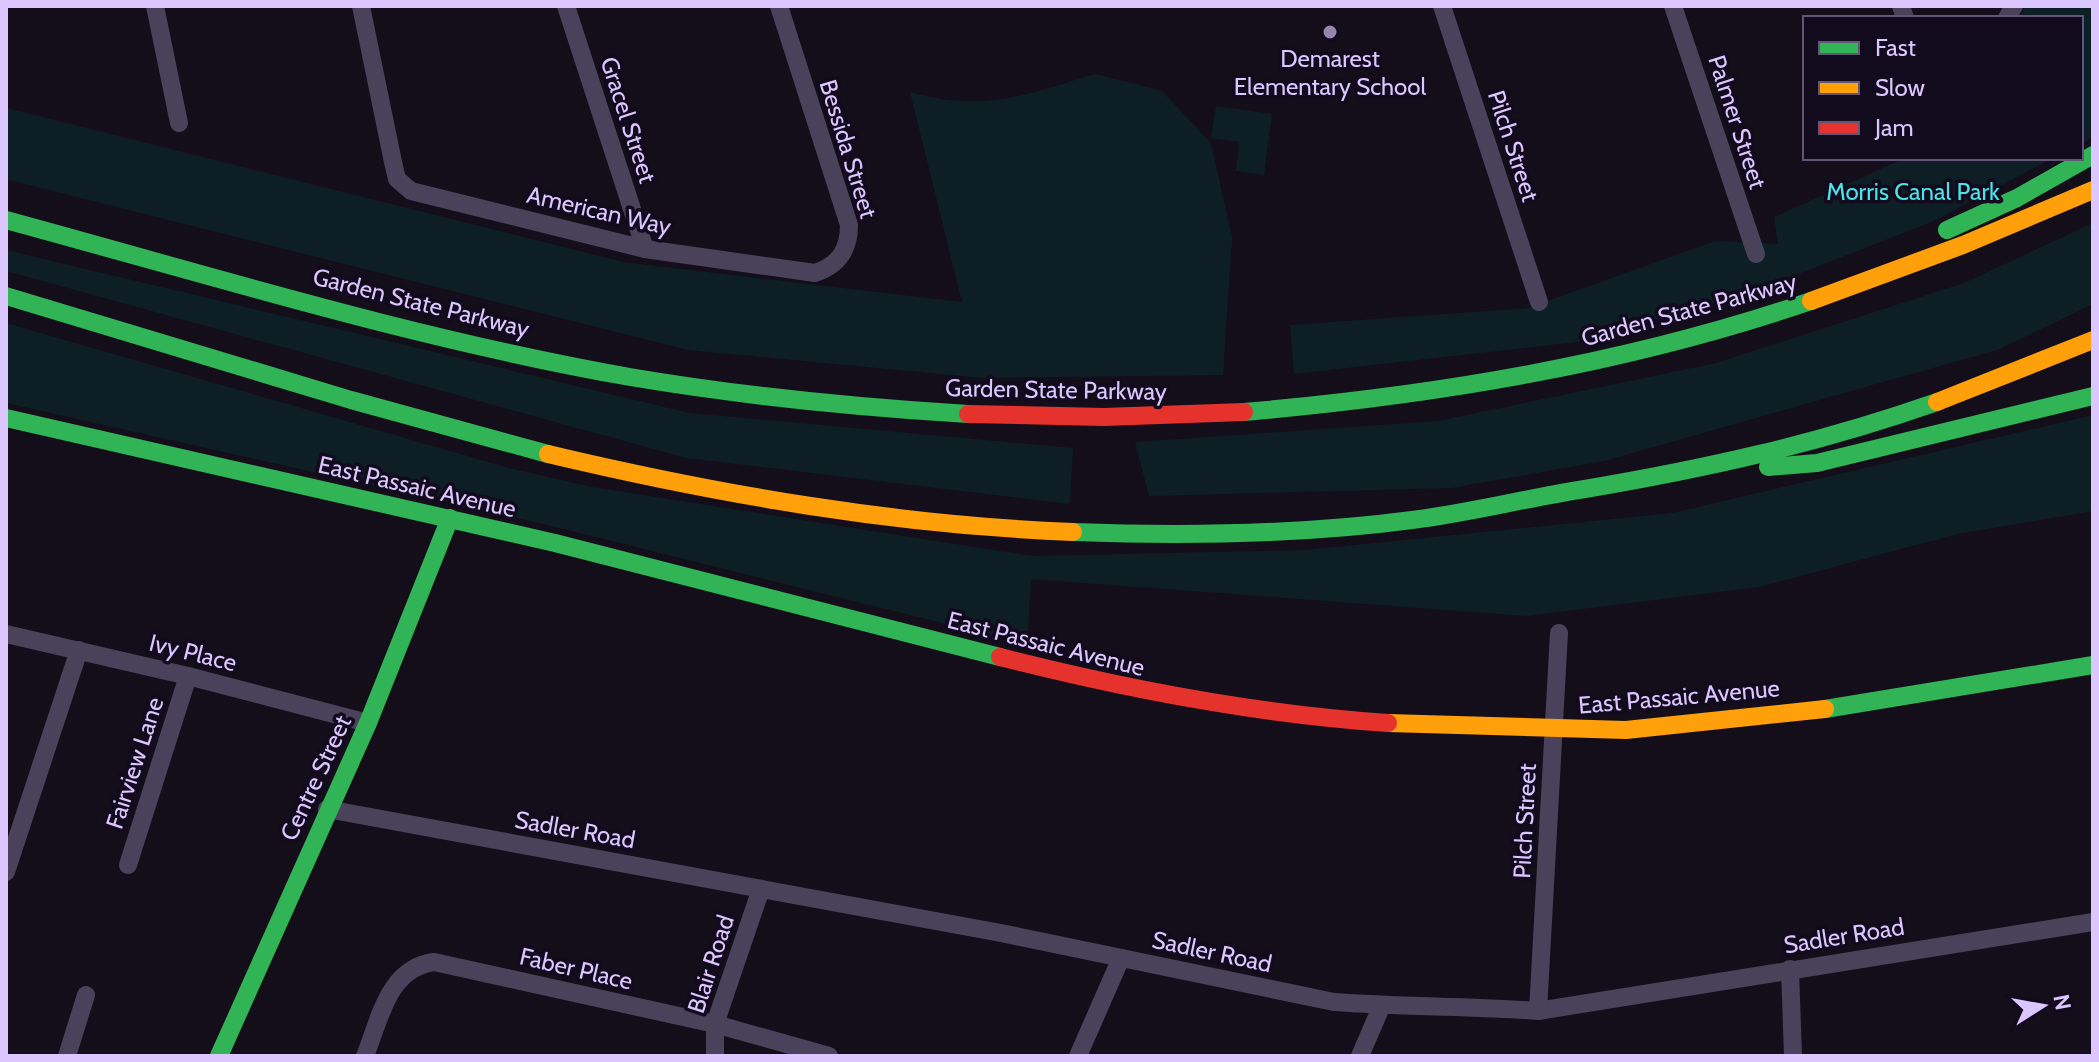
<svg xmlns="http://www.w3.org/2000/svg" width="2099" height="1062" font-family="Cabin,sans-serif">
	<style>
		.green { fill: #0e1e25 }
		.lines { fill: none; stroke-linecap: round; stroke-linejoin: round }
		.street { stroke: #49425a; stroke-width: 18 }
		.fast { stroke: #30b455; stroke-width: 18 }
		.slow { stroke: #ff9f0a; stroke-width: 18 }
		.jam { stroke: #e5322d; stroke-width: 18 }
		.poi-dot { fill: #9686ae; stroke: #120a1d; stroke-width: 3 }
		.labels { text-anchor: middle; stroke-width: 7; stroke-linejoin: round; paint-order: stroke }
		.poi-label { font-size: 24px; fill: #dcc6ff; stroke: #120a1d }
		.street-label { font-size: 24px; fill: #dcc6ff; stroke: #120a1d }
		.park-label { font-size: 24px; fill: #4ae4e7; stroke: #120a1d }
	</style>
	<rect width="100%" height="100%" fill="#130e19"/>
	<g class="green">
		<path d="M2026,6h67v131l-12,7v-126h-62z"/>
		<path d="M1095,74l67,17 49,52 21,95 -9,137 -241,3 -294,-28 -682,-171v-71l617,154 339,40 -52,-210c74,21 115,3 185,-18z"/>
		<path d="M1216,106l56,8 -8,61 -28,-4 3,-29 -28,-4z"/>
		<path d="M1905,158h148l-119,63 -179,70 -178,51 -283,32 -4,-49 238,-17 187,-67 63,3 -4,-27z"/>
		<path d="M2093,223v81l-93,45 -396,112 -152,27 -303,8 -14,-54 303,-21 278,-58 248,-80z"/>
		<path d="M6,250l684,163 383,35 -3,56 -384,-46 -680,-187z"/>
		<path d="M6,323l507,146 79,18 440,69 273,-6 367,-37 421,-98v96l-136,23 -198,53 -233,29 -495,-37 -4,65 -492,-122 -529,-119z"/>
	</g>
	<g class="lines">
		<g class="street">
			<path d="M155,6l24,117"/>
			<path d="M361,6l32,156 4,17 14,12 234,58 170,24c24,-8 34,-23 34,-48l-70,-219"/>
			<path d="M566,6l79,243"/>
			<path d="M1442,6l97,296"/>
			<path d="M1673,6l83,248"/>
			<path d="M1901,6l4,12"/>
			<path d="M2007,18l7,-12"/>
			<path d="M6,634l182,42 180,47"/>
			<path d="M327,809l674,124 333,69c68,5 136,4 204,9l555,-89"/>
			<path d="M128,865l60,-189"/>
			<path d="M6,872l73,-222"/>
			<path d="M1790,969l3,87"/>
			<path d="M1538,1011l21,-378"/>
			<path d="M67,1056l19,-61"/>
			<path d="M365,1056c15,-37 23,-88 69,-94l281,62 114,32"/>
			<path d="M715,1056v-32l46,-135"/>
			<path d="M1078,1056l43,-98"/>
			<path d="M1360,1056l22,-51"/>
		</g>
		<g class="fast">
			<path d="M6,220c206,56 413,120 624,157 112,19 224,30 338,37"/>
			<path d="M1947,230l70,-32 76,-43"/>
			<path d="M6,296l345,104 197,54"/>
			<path d="M1244,412c193,-17 382,-48 567,-111"/>
			<path d="M6,418l549,125 445,114"/>
			<path d="M1768,467l49,-4 276,-67"/>
			<path d="M1073,532c113,4 227,3 339,-12 56,-7 111,-21 167,-30 125,-21 238,-46 358,-88"/>
			<path d="M1825,709l268,-44"/>
			<path d="M219,1056l149,-333 82,-205"/>
		</g>
		<g class="slow">
			<path d="M1811,301l152,-56 130,-55"/>
			<path d="M1937,402l156,-62"/>
			<path d="M548,454c173,41 347,71 525,78"/>
			<path d="M1388,723l238,7 199,-21"/>
		</g>
		<g class="jam">
			<path d="M968,414l136,3 140,-5"/>
			<path d="M1000,657c129,33 255,57 388,66"/>
		</g>
	</g>
	<circle class="poi-dot" cx="1330" cy="32" r="8"/>
	<g class="labels">
		<g class="poi-label">
			<text x="1330" y="67">Demarest<tspan x="1330" dy="28">Elementary School</tspan></text>
		</g>
		<g class="street-label">
			<text transform="translate(628 120) rotate(72)" y="8">Gracel Street</text>
			<text transform="translate(1737 122) rotate(72)" y="8">Palmer Street</text>
			<text transform="translate(1513 146) rotate(72)" y="8">Pilch Street</text>
			<text transform="translate(848 149) rotate(73)" y="8">Bessida Street</text>
			<text transform="translate(599 211) rotate(13)" y="8">American Way</text>
			<text transform="translate(421 303) rotate(14)" y="8">Garden State Parkway</text>
			<text transform="translate(1689 310) rotate(-15)" y="8">Garden State Parkway</text>
			<text transform="translate(1056 390) rotate(1)" y="8">Garden State Parkway</text>
			<text transform="translate(417 487) rotate(13)" y="8">East Passaic Avenue</text>
			<text transform="translate(1046 644) rotate(14)" y="8">East Passaic Avenue</text>
			<text transform="translate(193 653) rotate(14)" y="8">Ivy Place</text>
			<text transform="translate(1679 697) rotate(-5)" y="8">East Passaic Avenue</text>
			<text transform="translate(135 763) rotate(-72)" y="8">Fairview Lane</text>
			<text transform="translate(316 778) rotate(-65)" y="8">Centre Street</text>
			<text transform="translate(1525 821) rotate(-87)" y="8">Pilch Street</text>
			<text transform="translate(575 830) rotate(10)" y="8">Sadler Road</text>
			<text transform="translate(1844 936) rotate(-9)" y="8">Sadler Road</text>
			<text transform="translate(1212 952) rotate(12)" y="8">Sadler Road</text>
			<text transform="translate(711 964) rotate(-72)" y="8">Blair Road</text>
			<text transform="translate(576 969) rotate(13)" y="8">Faber Place</text>
		</g>
		<g class="park-label">
			<text x="1913" y="200">Morris Canal Park</text>
		</g>
	</g>
	<rect width="2099" height="1062" fill="none" stroke="#dcc6ff" stroke-width="16"/>
	<rect x="1803" y="16" width="280" height="144" fill="#120a1d" stroke="#635577" stroke-width="2"/>
	<rect x="1819" y="42" width="40" height="12" fill="#30b455" stroke="#635577" stroke-width="2"/>
	<text x="1875" y="56" font-size="24" fill="#dcc6ff">Fast</text>
	<rect x="1819" y="82" width="40" height="12" fill="#ff9f0a" stroke="#635577" stroke-width="2"/>
	<text x="1875" y="96" font-size="24" fill="#dcc6ff">Slow</text>
	<rect x="1819" y="122" width="40" height="12" fill="#e5322d" stroke="#635577" stroke-width="2"/>
	<text x="1875" y="136" font-size="24" fill="#dcc6ff">Jam</text>
	<g transform="translate(2043 1006) rotate(79)" stroke="#120a1d" stroke-width="6" paint-order="stroke">
	<path d="M0-6L14 30L0 20L-14 30Z" fill="#dcc6ff"/>
	<text y="-12" font-size="22" font-weight="bold" text-anchor="middle" fill="#dcc6ff">N</text>
	</g>
</svg>
